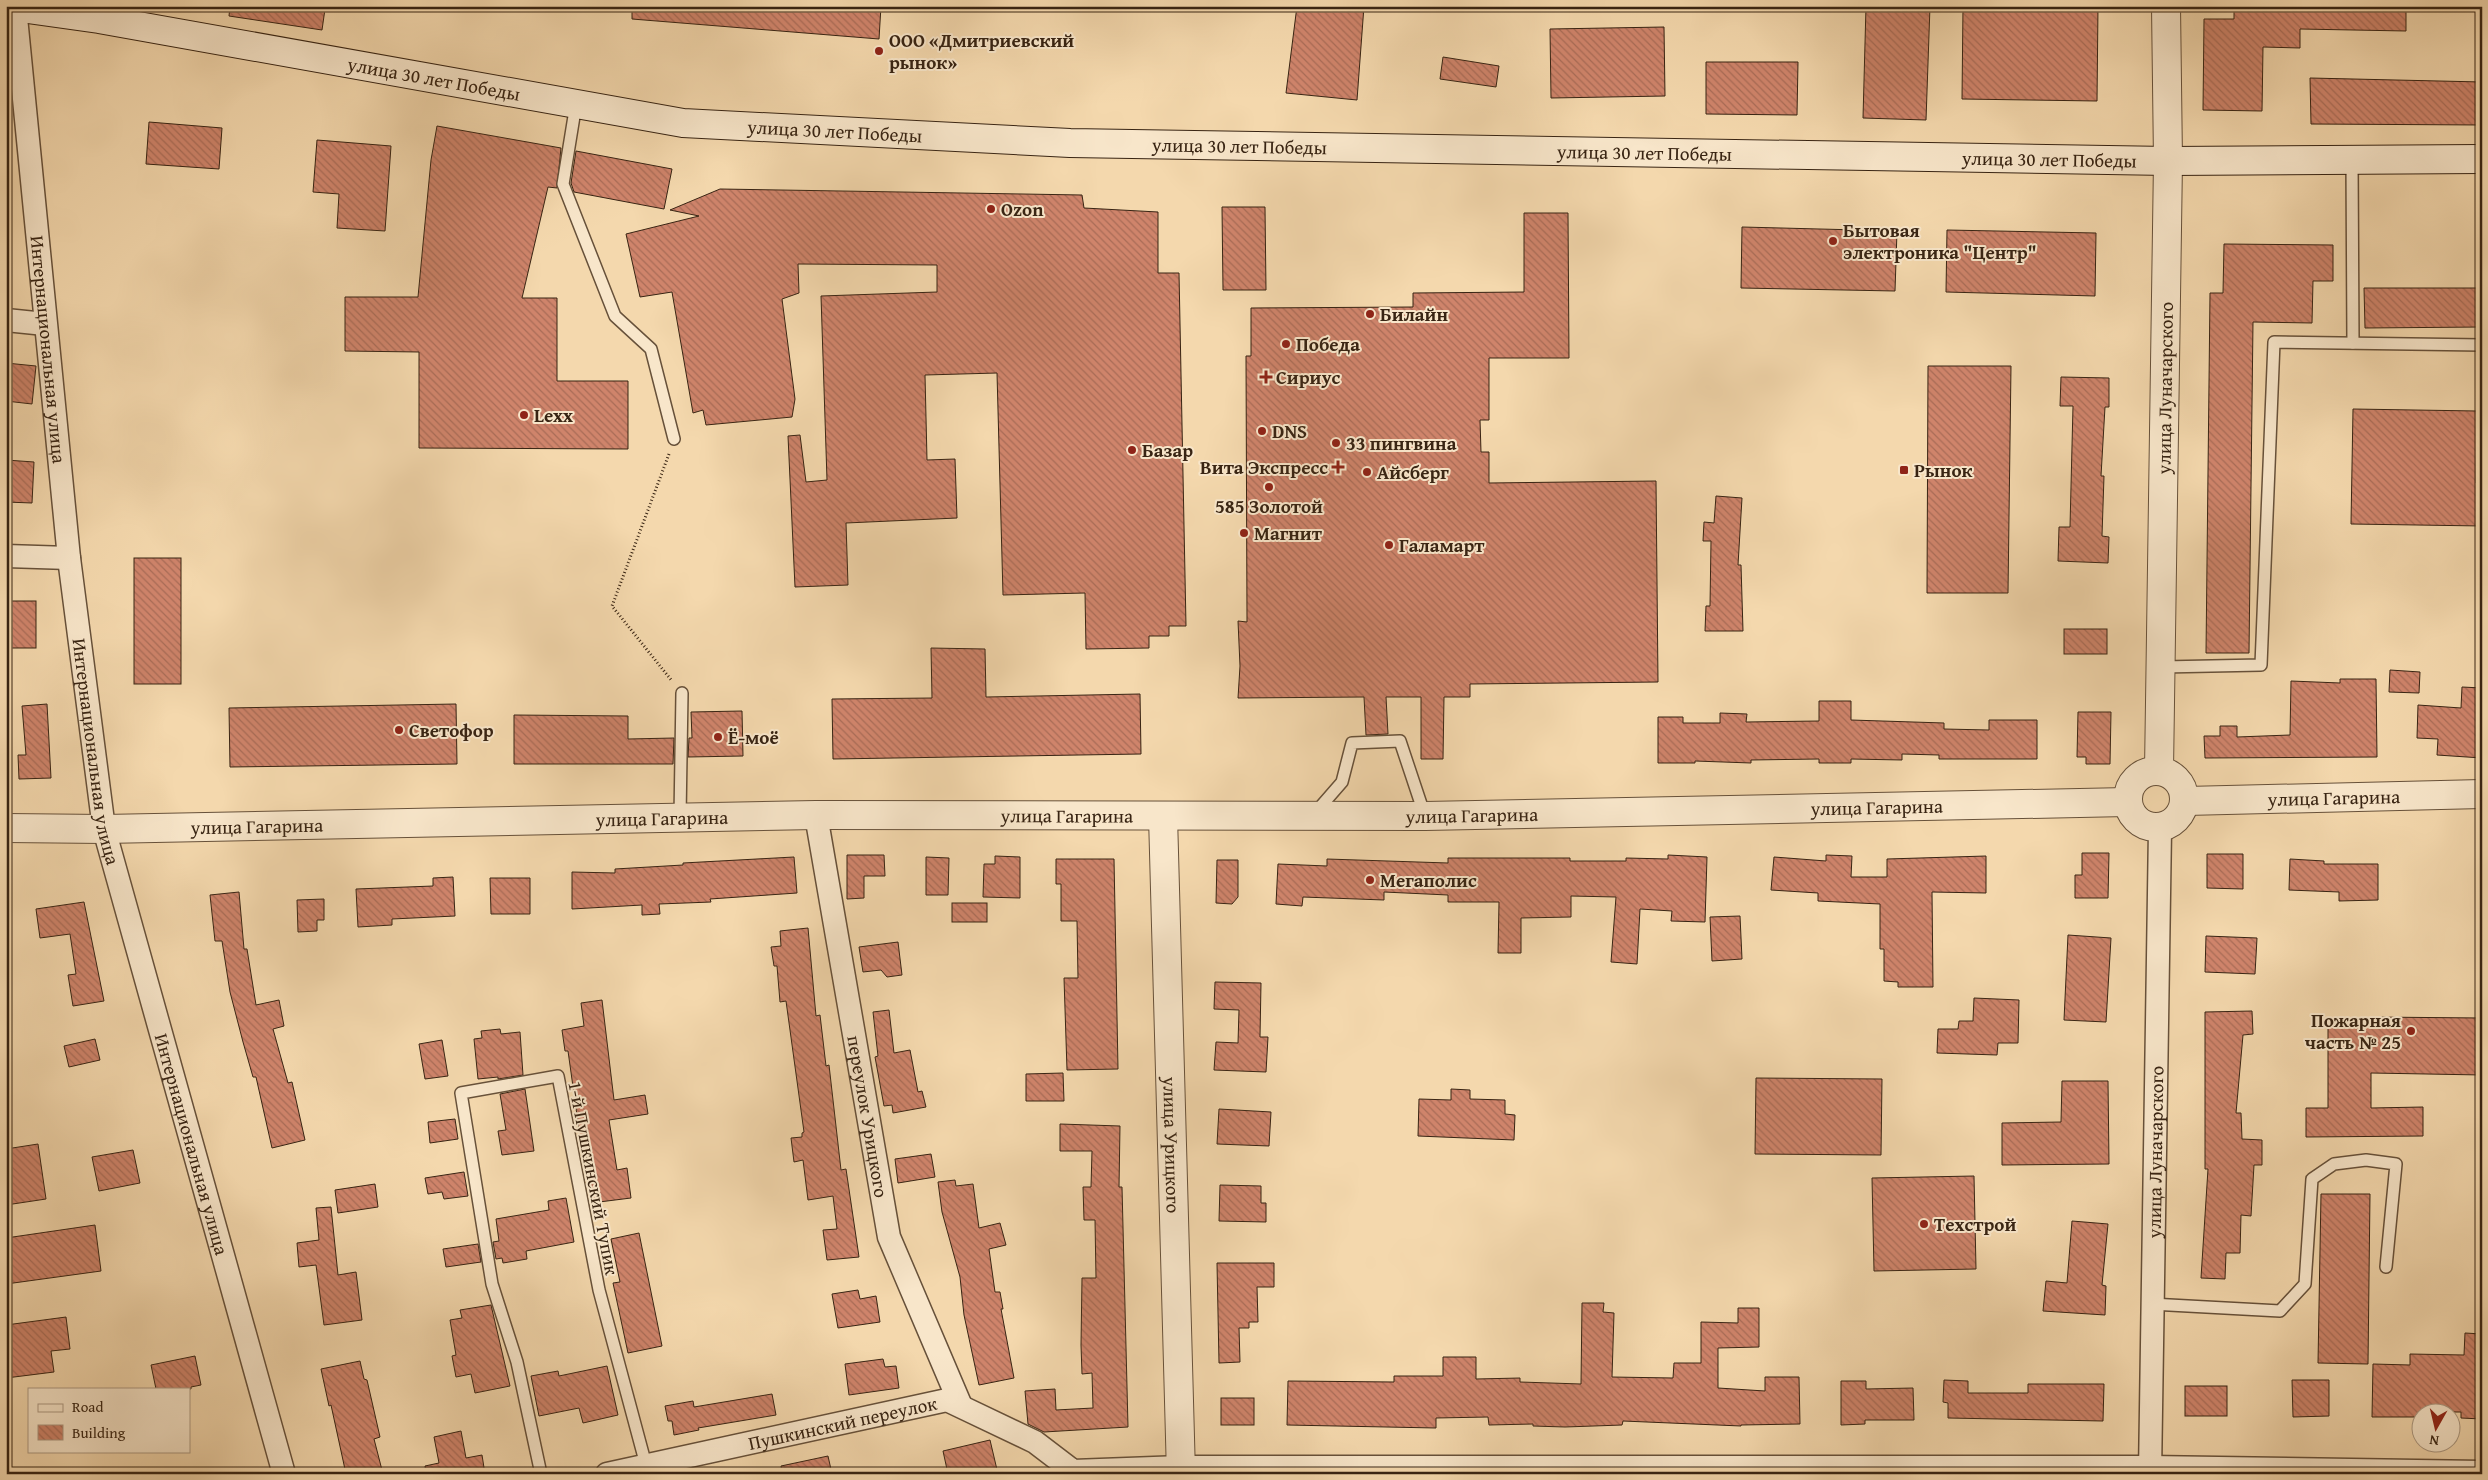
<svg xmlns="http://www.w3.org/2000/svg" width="2488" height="1480" font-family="'Gentium Book Plus',serif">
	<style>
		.building { fill: url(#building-back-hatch); stroke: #382413 }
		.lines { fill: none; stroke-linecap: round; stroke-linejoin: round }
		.service-casing { stroke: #67513a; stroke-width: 14 }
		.minor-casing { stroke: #67513a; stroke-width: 25 }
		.tertiary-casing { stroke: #67513a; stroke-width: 30 }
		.secondary-casing { stroke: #382413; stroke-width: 30 }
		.path { stroke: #382413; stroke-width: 3; stroke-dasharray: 1 2.5; stroke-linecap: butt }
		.service { stroke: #f8e6ca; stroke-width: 11 }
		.minor { stroke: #f8e6ca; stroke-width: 22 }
		.tertiary { stroke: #f8e6ca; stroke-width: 28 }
		.secondary { stroke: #f8e6ca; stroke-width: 28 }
		.poi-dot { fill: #8f2418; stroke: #f8e6ca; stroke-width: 2 }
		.labels { text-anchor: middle; stroke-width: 4; stroke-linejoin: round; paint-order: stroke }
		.poi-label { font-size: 19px; font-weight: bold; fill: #382413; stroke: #f8e6ca; text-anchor: start }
		.street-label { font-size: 19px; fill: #382413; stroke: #f8e6ca }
	</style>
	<defs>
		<pattern id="building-back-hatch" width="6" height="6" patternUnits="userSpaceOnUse" patternTransform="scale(1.25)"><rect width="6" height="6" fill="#cf846b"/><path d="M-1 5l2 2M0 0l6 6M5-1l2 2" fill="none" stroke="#a96c57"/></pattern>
	</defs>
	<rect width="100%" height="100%" fill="#f4d8ad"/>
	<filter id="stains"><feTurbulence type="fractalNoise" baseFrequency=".004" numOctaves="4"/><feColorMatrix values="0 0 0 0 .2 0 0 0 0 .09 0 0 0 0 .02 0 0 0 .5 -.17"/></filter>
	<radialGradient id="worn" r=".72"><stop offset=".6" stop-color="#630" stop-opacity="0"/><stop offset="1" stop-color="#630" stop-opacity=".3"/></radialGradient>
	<g class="building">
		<path d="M230,6h76l19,3 -3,21 -93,-14z"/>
		<path d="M632,6h249l-2,33 -247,-20z"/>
		<path d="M1297,6h67l-7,94 -71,-7z"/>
		<path d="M1866,6h64l-4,114 -63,-2z"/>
		<path d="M1963,6h135l-1,95 -135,-2z"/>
		<path d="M2234,6h172v25l-106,-2v19l-37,-1 -1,64 -59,-1 1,-91h30z"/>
		<path d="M1664,27l1,69 -114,2 -1,-69z"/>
		<path d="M1443,57l56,9 -3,21 -56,-8z"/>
		<path d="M1706,62h92l-1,53 -91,-1z"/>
		<path d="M2310,78l172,4v43l-171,-1z"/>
		<path d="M149,122l73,6 -3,41 -73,-5z"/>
		<path d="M437,126l124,22 -4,40 -9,-1 -26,111h35v83h71v68l-209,-1v-96l-74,-1v-54h73l13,-137z"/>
		<path d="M317,140l74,6 -6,85 -48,-3 2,-34 -26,-2z"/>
		<path d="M576,151l96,18 -8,40 -90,-17 -3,-9z"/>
		<path d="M720,189l362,6 2,13 74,4v61h21l7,353h-17v10h-20v12l-63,1 -1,-56 -82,2 -6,-222 -72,2 2,85 28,-1 2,59 -111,5 2,62 -53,2 -7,-151 12,-1 6,47 21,-2 -6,-184 116,-4v-27l-139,-1 1,29 -17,6 13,100 -3,18 -86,8 -3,-15 -10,3 -21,-121 -32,5 -14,-63 73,-18 -29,-6z"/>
		<path d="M1222,207h43l1,83h-43z"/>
		<path d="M1524,213h44l1,145h-80v62h-9l1,32h8v31l167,-2 2,201 -188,2v13h-26l-1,62h-22v-62h-35l2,37 -22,1 -2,-38 -126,1 2,-32 -2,-45 9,1 -1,-266h5v-48l162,-1v-14l111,-1z"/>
		<path d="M1742,227l155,4 -2,60 -154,-3z"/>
		<path d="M1947,230l149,3 -1,63 -149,-4z"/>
		<path d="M2224,244l109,1v36h-20l-1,42 -59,-1 -4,331h-43l4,-360h13z"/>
		<path d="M2364,288h118v39l-117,1z"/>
		<path d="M6,363l30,3 -4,38 -26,-3z"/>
		<path d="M1928,366h83l-3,227h-81z"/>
		<path d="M2061,377l48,1v29h-4l-4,69h3l-2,60 7,1 -1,26 -50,-2 1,-34h11l3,-121h-13z"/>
		<path d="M2353,409l124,2 -1,72h6v43l-131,-2z"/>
		<path d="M6,460l28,2 -2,41 -26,-1z"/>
		<path d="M1716,496l26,2 -4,67h3l2,66h-38l1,-25h4l1,-65h-8l1,-19 10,1z"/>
		<rect x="134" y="558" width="47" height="126"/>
		<rect x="6" y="601" width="30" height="47"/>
		<rect x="2064" y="629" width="43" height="25"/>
		<path d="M931,648l54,1 1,48 154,-3 1,60 -308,5 -1,-60 100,-1z"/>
		<path d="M2390,670l30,2 -1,21 -30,-1z"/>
		<path d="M2340,679h36l1,78 -172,1 -1,-22h16v-10h17v11l53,-2 1,-54 49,2z"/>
		<path d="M2462,687l20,1v70l-45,-3 1,-16 -21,-1 1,-33 43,3z"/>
		<path d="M1819,701h32v19l93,3v6l45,1v-10h48v39h-98v-4l-37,-1v6l-51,-1v4h-32v-4l-68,1v3l-56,-2v2h-37v-46h25v6h37v-10l27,1 -1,8 73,-1z"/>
		<path d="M47,704l4,74 -32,1 -1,-24h8l-4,-49z"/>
		<path d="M456,704l1,60 -227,3 -1,-59z"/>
		<path d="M742,711l1,45 -55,1 1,-19h3l-1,-26z"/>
		<path d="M2078,712h33l-1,52h-24v-7h-9z"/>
		<path d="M514,715l114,1v23l46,-1 -1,26h-159z"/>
		<path d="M2082,853h27l-1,45h-33v-23h7z"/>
		<path d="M2207,854h36v35l-36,-1z"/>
		<path d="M847,855h37l1,21h-21v22l-17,1z"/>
		<path d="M1668,855l39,2 -2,65 -34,-1 1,-10 -32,-2 -3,55 -26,-2 5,-65 -45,-1v21l-50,1v35h-23l1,-51h-51v-7l-64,-3v8l-81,-3 -1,9 -26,-2 2,-40 49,2v-7l121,4v-5h122v3h56v-3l42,1z"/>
		<path d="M1826,855l26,1 -1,21h36v-18l99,-3v37l-54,-1 1,95h-35v-5l-14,-1v-32h-4v-45l-62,-3v-8l-47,-3 3,-33 52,4z"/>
		<path d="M995,856l25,1v41l-37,-1 1,-33h11z"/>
		<path d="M794,857l3,36 -87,6 1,3 -52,2 1,10 -18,1v-10l-70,4v-37l43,1v-4l68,-4v-2z"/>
		<path d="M926,857l23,1 -1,37h-22z"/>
		<path d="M1056,859h58l4,210 -51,1 -3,-92h14l-1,-57h-16v-37h-5z"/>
		<path d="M2290,859l34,2v3h54v36l-39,1v-9l-50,-2z"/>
		<path d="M1217,860h21v37l-6,7 -16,-1z"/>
		<path d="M453,877l2,39 -63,3v6l-34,2 -2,-38 77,-3v-8z"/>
		<path d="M490,878h40v36h-39z"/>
		<path d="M239,892l5,57h3l9,56 23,-5 5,26 -11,3 15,54 4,-1 13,58 -33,8 -16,-71h-3l-10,-35 -13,-50 -8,-51h-7l-5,-46z"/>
		<path d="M324,899v21h-7v11l-19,1 -1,-32z"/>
		<path d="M84,902l20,99 -31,5 -5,-31 8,-1 -6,-40 -30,4 -4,-29z"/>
		<rect x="952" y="903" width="35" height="19"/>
		<path d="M1740,916l2,43 -30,2 -2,-44z"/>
		<path d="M808,928l8,88 4,-1 6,51 3,-1 12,105 5,-1 13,88 -32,3 -4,-30 14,-1 -4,-33 -25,4 -5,-40 -9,2 -3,-24 11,-1v-4l2,-1 -18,-131 -6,1 -3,-36h-3l-3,-19 10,-1 -1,-15z"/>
		<path d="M2068,935l43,3 -5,84 -42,-2z"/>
		<path d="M2206,936l51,2 -2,36 -50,-2z"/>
		<path d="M898,942l4,33 -15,2 -6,-7 -18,2 -4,-25z"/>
		<path d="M1215,982l46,1 -1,54h8l-2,35 -52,-2 2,-28 22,1 1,-33 -25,-1z"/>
		<path d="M1974,998l45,2 -1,43h-20l-1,12 -60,-2 1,-24h20l1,-8h14z"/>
		<path d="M602,1000l12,100 31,-5 3,19 -39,6 8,50 10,-2 4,30 -40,5 -5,-53 -4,1 -14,-100h-3l-3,-21 22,-4 -3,-23z"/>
		<path d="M889,1010l5,43 16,-3 8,42 4,-1 4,16 -33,6 -1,-8 -8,1 -9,-49 3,-1 -5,-44z"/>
		<path d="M2252,1011l1,23 -10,1 -7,78h5l1,26 20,1v25h-8l-3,51 -10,-1 -1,38h-14l-1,26 -24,-1 7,-109h-3v-157z"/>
		<path d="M2371,1017l111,1v57l-111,-2v35l52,-1v29l-117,1v-29h22v-83h43z"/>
		<path d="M500,1029l1,5 19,-2 3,43 -25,4v-2l-20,2 -4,-40 8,-1 -1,-7z"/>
		<path d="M95,1039l5,21 -31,7 -5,-21z"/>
		<path d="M442,1040l6,36 -23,3 -6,-35z"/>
		<path d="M1063,1073l1,28h-38v-27z"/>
		<path d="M1756,1078l126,1 -1,76 -126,-1z"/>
		<path d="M2062,1081h46l1,83 -107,1v-42l59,-1z"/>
		<path d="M525,1089l9,62 -32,4 -4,-24 8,-1 -6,-36z"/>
		<path d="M1451,1089l19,1v9l35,1v14l10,1 -1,25 -96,-4 1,-37 32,1z"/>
		<path d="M1219,1109l52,3 -2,34 -52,-2z"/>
		<path d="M455,1119l3,20 -28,4 -2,-21z"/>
		<path d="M1060,1124l60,2 -1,61h3l6,240 -84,5 -16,-8 -3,-33 30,-2 1,21 37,-2 -1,-35 -10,1 -1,-29 1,-67h14l-1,-58h-11l-1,-33h8l1,-36h-32z"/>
		<path d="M38,1144l8,55 -40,6v-56z"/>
		<path d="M133,1150l7,33 -41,8 -7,-34z"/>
		<path d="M931,1154l4,23 -37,6 -3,-24z"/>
		<path d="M464,1172l4,24 -24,3 -2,-7 -14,2 -3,-16z"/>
		<path d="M1974,1176l2,93 -102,2 -2,-93z"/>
		<path d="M955,1180l1,6 17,-2 6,44 21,-5 6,22 -17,4 6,43h5l3,17h-2l13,69 -35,7 -15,-70 -4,-38 -18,-65 -4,-30z"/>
		<path d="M375,1184l3,23 -40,6 -3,-23z"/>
		<path d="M1220,1185l41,1v17h5v19l-47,-1z"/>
		<path d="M2321,1194h49l-2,170 -50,-1z"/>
		<path d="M566,1198l8,44 -48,9 1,8 -24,4 -1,-5 -6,1 -3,-17 6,-1 -3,-22 53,-9 -1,-9z"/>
		<path d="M331,1207l7,68 18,-3 6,48 -38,5 -8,-60 -17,2 -2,-24 22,-3 -3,-32z"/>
		<path d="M2072,1221l36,3 -6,61 4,1 -1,29 -62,-4 3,-30 21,2z"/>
		<path d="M95,1225l6,46 -95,13v-46z"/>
		<path d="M639,1233l23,113 -34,7 -15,-70 7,-1 -9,-43z"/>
		<path d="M478,1244l3,18 -35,5 -3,-18z"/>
		<path d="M1217,1263h57v24h-17l1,35h-9v6h-10l1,34 -21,1z"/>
		<path d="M858,1290l2,9 16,-3 4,26 -42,6 -6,-34z"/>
		<path d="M1582,1303h22l-1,9 11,1 -2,64 61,1 1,-15h27v-41l37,1v-15h21v39l-41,1v40l47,3v-14h34l1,47 -59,1v1l-118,-5 -1,4 -57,2 -32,-1v-2l-44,1 -1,-8 -52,1v10l-149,-3 1,-44 106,1v-6h49v-19h33v22l44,-1v4l61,2z"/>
		<path d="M491,1305l19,81 -35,7 -4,-19 -15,3 -4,-21 4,-1 -6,-35 12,-2 -2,-8z"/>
		<path d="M66,1317l4,32 -19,2 3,21 -48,6v-53z"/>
		<path d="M2465,1333l17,1v85l-21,-1v-6h-41v5h-48l1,-53 37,1v-11l54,1z"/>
		<path d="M195,1356l6,29 -10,2v2h-35l-5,-24z"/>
		<path d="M883,1359l2,8 11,-1 3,22 -50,7 -4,-31z"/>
		<path d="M360,1361l4,18 3,1 13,57 -6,2 9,35h-37l-15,-69 -2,1 -8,-37z"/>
		<path d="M607,1366l11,49 -35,8 -4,-15 -40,8 -8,-40 27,-5 1,5z"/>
		<path d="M1944,1380l24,1v12h60v-9h76l-1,37 -155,-3v-15l-5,-1z"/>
		<path d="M2292,1380h37v36l-36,1z"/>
		<path d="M1841,1381h25v8l47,-1 1,32h-49v4l-24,1z"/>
		<rect x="2185" y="1386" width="42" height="30"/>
		<path d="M772,1394l4,21 -78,13 1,2 -25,5 -2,-14h-4l-3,-15 28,-5 1,6z"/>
		<rect x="1221" y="1398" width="33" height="27"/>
		<path d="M461,1431l5,27 16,-3 3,19h-59l-1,-8 14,-3 -5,-26z"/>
		<path d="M990,1440l8,34h-50l-5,-23z"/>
		<path d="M828,1456l4,18h-50l-1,-8z"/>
	</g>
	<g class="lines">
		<g class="service-casing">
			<g id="service">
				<path d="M576,104l-13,80 52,132 36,33 23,90"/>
				<path d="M2352,160l1,183"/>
				<path d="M2162,667l99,-2 13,-323 208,3"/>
				<path d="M1315,813l27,-31 10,-39 48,-2 25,75"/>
				<path d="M680,817l2,-124"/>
				<path d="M2151,1304l129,7 25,-27 7,-105 22,-15 32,-4 30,4 -10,103"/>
				<path d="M541,1474l-24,-112 -25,-78 -31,-191 97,-17 41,214 47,175"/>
			</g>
		</g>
		<g class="minor-casing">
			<g id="minor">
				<path id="s1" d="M15,7l54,551 35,271 180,645"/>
				<path d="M6,320l39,4"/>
				<path d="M6,556l63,2"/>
				<path id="s2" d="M816,815l73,422 72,169"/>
				<path id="s3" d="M607,1474l340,-74 88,42 38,29 108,-4h969l332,5"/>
				<path id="s4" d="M2150,1474l10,-645"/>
			</g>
		</g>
		<g class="tertiary-casing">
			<g id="tertiary">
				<path id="s5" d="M2159,770l9,-609 -2,-155"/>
				<circle cx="2156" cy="799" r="28"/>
				<path id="s6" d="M2186,801l296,-7"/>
				<path id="s7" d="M1163,816l18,658"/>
				<path id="s8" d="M6,828l98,1 712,-14 609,1 702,-14"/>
			</g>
		</g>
		<g class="secondary-casing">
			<g id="secondary">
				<path id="s9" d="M6,6l93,13 584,104 387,20 1098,18 314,-2"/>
			</g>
		</g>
		<path class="path" d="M669,454l-57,152 60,75"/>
		<use href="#service" class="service"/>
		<use href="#minor" class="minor"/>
		<use href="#tertiary" class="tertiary"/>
		<use href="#secondary" class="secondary"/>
	</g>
	<g class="poi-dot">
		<circle cx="879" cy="51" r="5"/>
		<circle cx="991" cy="209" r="5"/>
		<circle cx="1833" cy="241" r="5"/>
		<circle cx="1370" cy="314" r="5"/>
		<circle cx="1286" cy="344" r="5"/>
		<path d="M1263.5 369.5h5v5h5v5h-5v5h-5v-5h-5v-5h5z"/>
		<circle cx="524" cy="415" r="5"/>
		<circle cx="1262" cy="431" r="5"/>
		<circle cx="1336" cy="443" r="5"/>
		<circle cx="1132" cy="450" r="5"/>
		<path d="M1335.5 459.5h5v5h5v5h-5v5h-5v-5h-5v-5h5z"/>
		<rect x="1899" y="465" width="10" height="10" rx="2.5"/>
		<circle cx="1367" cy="472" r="5"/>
		<circle cx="1269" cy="487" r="5"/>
		<circle cx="1244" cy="533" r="5"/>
		<circle cx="1389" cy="545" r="5"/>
		<circle cx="399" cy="730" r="5"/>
		<circle cx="718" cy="737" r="5"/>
		<circle cx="1370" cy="880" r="5"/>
		<circle cx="2411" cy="1031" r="5"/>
		<circle cx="1924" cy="1224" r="5"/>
	</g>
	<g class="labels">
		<g class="poi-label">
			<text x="889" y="47">ООО «Дмитриевский<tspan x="889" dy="22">рынок»</tspan></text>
			<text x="1001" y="216">Ozon</text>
			<text x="1843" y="237">Бытовая<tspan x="1843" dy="22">электроника "Центр"</tspan></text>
			<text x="1380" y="321">Билайн</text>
			<text x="1296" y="351">Победа</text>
			<text x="1276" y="384">Сириус</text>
			<text x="534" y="422">Lexx</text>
			<text x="1272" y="438">DNS</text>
			<text x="1346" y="450">33 пингвина</text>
			<text x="1142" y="457">Базар</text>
			<text x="1328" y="474" text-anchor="end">Вита Экспресс</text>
			<text x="1914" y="477">Рынок</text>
			<text x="1377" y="479">Айсберг</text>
			<text x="1269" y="513" text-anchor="middle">585 Золотой</text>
			<text x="1254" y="540">Магнит</text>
			<text x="1399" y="552">Галамарт</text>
			<text x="409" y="737">Светофор</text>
			<text x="728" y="744">Ё-моё</text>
			<text x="1380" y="887">Мегаполис</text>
			<text x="2401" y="1027" text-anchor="end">Пожарная<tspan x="2401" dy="22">часть № 25</tspan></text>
			<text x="1934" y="1231">Техстрой</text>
		</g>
		<g class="street-label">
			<text dy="7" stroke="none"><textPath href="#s9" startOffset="434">улица 30 лет Победы</textPath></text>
			<text dy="7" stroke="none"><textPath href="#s9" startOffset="839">улица 30 лет Победы</textPath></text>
			<text dy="7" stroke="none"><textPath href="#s9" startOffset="1244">улица 30 лет Победы</textPath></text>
			<text dy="7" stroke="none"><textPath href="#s9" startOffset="1649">улица 30 лет Победы</textPath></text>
			<text dy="7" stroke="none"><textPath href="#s9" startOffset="2054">улица 30 лет Победы</textPath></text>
			<text dy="7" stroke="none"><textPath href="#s1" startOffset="344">Интернациональная улица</textPath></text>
			<text dy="7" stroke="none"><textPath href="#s5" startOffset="382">улица Луначарского</textPath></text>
			<text dy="7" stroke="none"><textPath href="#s1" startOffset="749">Интернациональная улица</textPath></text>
			<text dy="7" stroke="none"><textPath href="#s6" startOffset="148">улица Гагарина</textPath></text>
			<text dy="7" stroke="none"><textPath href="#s8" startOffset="1871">улица Гагарина</textPath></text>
			<text dy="7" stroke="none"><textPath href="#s8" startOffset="1466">улица Гагарина</textPath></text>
			<text dy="7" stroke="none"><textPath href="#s8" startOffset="1061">улица Гагарина</textPath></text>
			<text dy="7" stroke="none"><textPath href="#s8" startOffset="656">улица Гагарина</textPath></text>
			<text dy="7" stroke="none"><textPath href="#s8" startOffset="251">улица Гагарина</textPath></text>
			<text dy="7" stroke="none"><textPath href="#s2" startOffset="306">переулок Урицкого</textPath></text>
			<text dy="7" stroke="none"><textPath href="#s1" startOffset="1154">Интернациональная улица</textPath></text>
			<text dy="7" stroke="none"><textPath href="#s7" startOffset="329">улица Урицкого</textPath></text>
			<text dy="7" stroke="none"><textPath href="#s4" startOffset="322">улица Луначарского</textPath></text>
			<text transform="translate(594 1178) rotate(79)" y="7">1-й Пушкинский Тупик</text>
			<text dy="7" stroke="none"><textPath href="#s3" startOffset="241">Пушкинский переулок</textPath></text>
		</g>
	</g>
	<rect width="2488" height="1480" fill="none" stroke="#f4d8ad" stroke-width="25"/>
	<rect x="8" y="8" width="2473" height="1465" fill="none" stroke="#382413" stroke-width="2.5"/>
	<rect x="12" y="12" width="2463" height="1455" fill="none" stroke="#382413"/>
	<rect x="28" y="1388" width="162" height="65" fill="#f8e6ca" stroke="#ab9881"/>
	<rect x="38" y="1404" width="25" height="8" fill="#f8e6ca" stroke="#ab9881"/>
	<text x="72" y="1412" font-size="15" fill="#382413">Road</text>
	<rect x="38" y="1425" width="25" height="15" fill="url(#building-back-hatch)" stroke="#ab9881"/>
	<text x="72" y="1438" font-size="15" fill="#382413">Building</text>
	<g transform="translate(2436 1428) rotate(188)"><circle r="24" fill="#f8e6ca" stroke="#ab9881"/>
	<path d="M0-4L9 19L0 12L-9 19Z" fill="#8f2418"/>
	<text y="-8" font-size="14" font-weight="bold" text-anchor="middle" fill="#382413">N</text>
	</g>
	<rect width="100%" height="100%" filter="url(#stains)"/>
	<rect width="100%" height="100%" fill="url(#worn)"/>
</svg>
